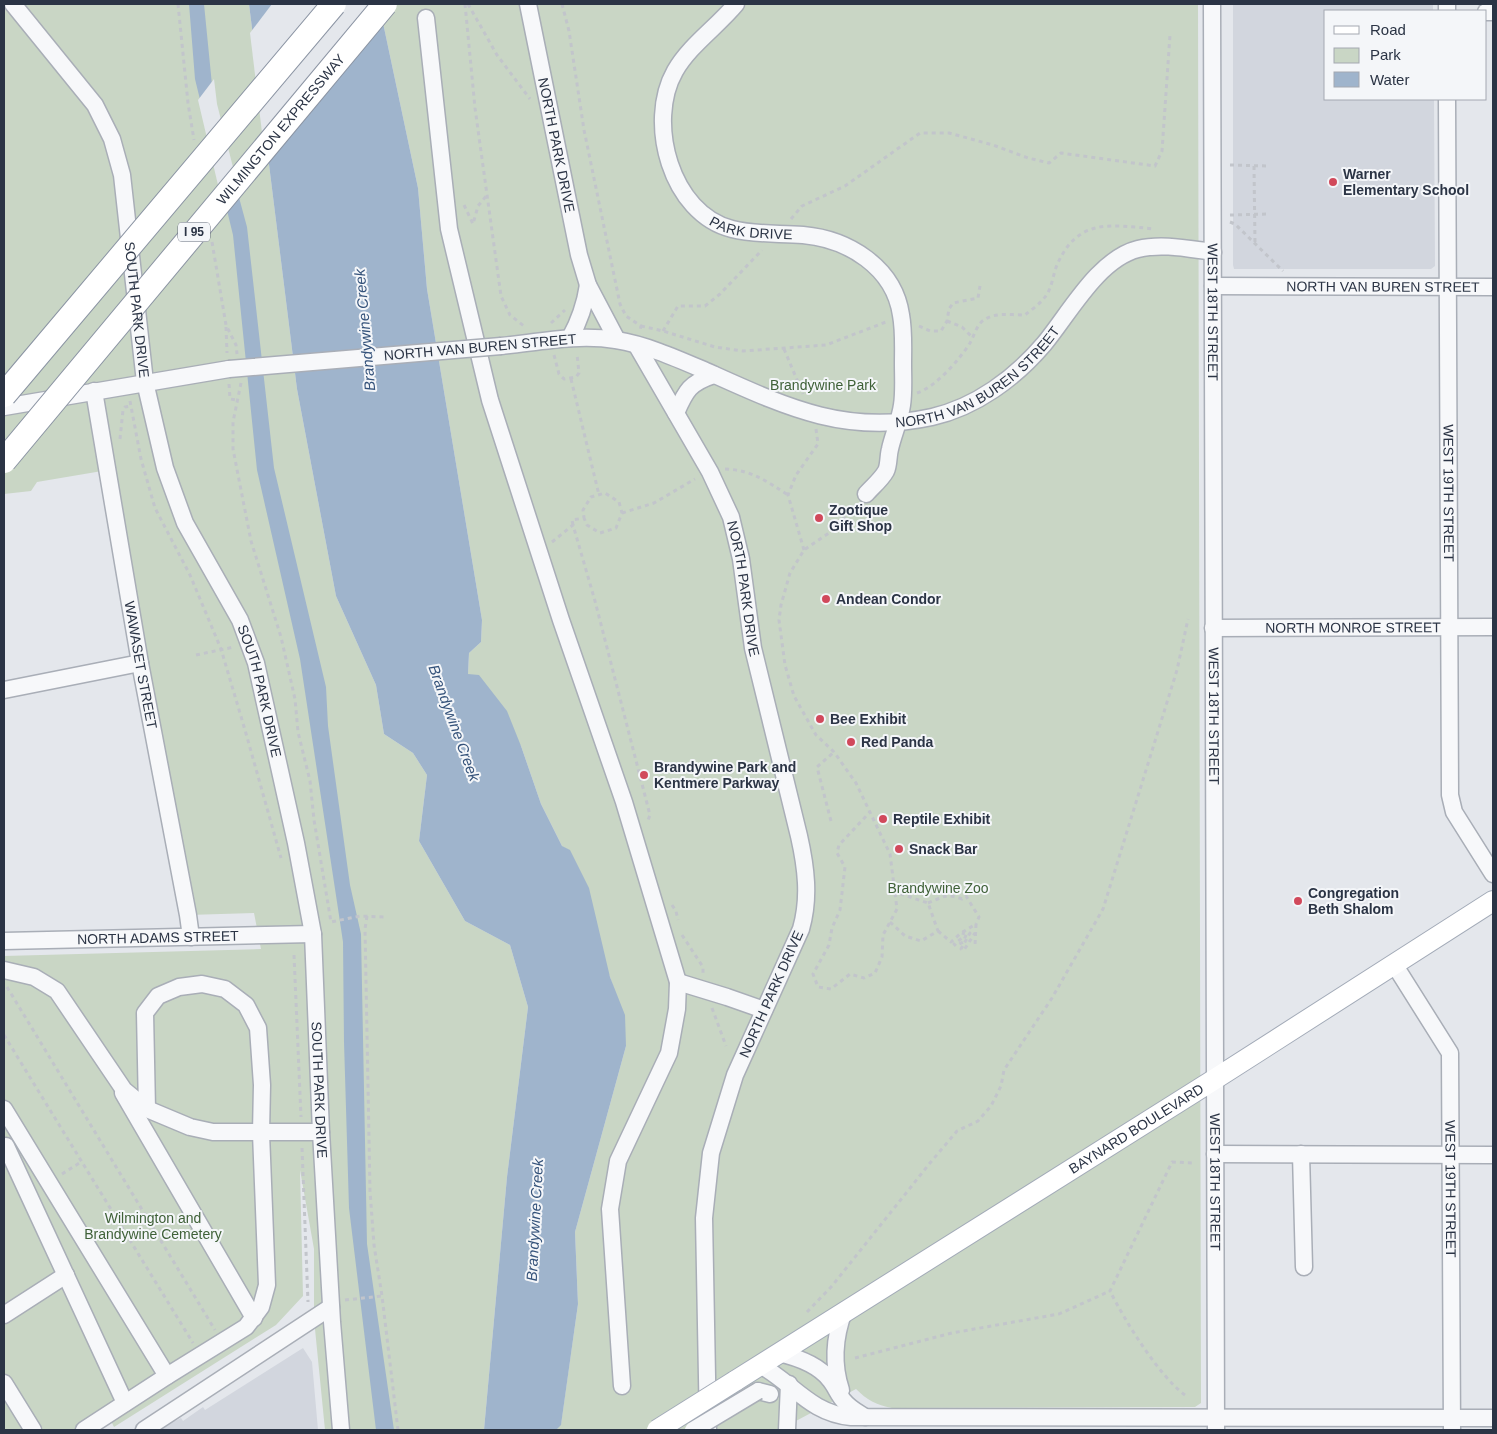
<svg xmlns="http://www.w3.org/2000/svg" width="1497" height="1434" font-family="Arial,sans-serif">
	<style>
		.built { fill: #d2d6de }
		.green { fill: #c9d6c5 }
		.water { fill: #9fb4cc }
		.pier { fill: #e4e7ec }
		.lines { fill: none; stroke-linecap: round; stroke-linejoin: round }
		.minor-casing { stroke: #a9aeb7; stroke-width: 19 }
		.major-casing { stroke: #a3abb8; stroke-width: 22 }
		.path { stroke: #c2c5cb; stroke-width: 3; stroke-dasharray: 4 4; stroke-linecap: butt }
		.minor { stroke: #f7f8fa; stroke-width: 16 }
		.major { stroke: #fff; stroke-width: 20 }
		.minor-bridge-casing { stroke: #a9aeb7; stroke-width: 19; stroke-linecap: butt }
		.major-bridge-casing { stroke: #a3abb8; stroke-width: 22; stroke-linecap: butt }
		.highway-bridge-casing { stroke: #8b94a3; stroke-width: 26; stroke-linecap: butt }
		.minor-bridge { stroke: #f7f8fa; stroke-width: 16 }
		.major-bridge { stroke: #fff; stroke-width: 20 }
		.highway-bridge { stroke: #fff; stroke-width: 24 }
		.poi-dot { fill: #d1495b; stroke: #f4f6f9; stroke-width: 2 }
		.labels { text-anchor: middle; stroke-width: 4; stroke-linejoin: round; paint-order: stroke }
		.shield { fill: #f4f6f9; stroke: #676e7b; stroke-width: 1 }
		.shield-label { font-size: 12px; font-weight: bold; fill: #2b3445 }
		.street-label { font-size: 14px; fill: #2b3445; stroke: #f4f6f9 }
		.poi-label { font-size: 14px; font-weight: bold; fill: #2b3445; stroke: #f4f6f9; text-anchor: start }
		.park-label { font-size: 14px; fill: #3f6138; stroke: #f4f6f9 }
		.water-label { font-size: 15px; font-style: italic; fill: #34527a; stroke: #f4f6f9 }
	</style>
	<rect width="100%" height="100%" fill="#e4e7ec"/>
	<g class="built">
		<path d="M1233,4h200v7h-107v88h108l1,167 -4,3h-197l-1,-4z"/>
		<path d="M303,1348l9,14 6,68h-160l16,-10 1,1 6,-3 2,3 20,-14 2,3z"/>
	</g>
	<g class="green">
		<path d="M4,4h245l48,385 39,207 40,89 8,49 29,19 14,22 -8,66 46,80 45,24 18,62 -21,170 -23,253h-159l-11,-111v-70l-14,-79 3,126 -27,29 -162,102 -3,-6 -13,9h-94v-474l257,-7 -7,-36 -66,2 -80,-445 -71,12 -6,9 -27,3z"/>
		<path d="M379,4h819l3,1399 -6,4 -303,1c-16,-3 -25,-8 -36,-19l-77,41h-223l5,-6 17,-120 -3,-72 51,-186 -11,-54 -5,-15 -48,-131 -21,-42 -20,-58 -53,-72 1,-21 12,-11 1,-22 -55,-331 -9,-101z"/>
	</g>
	<g class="water">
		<path d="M189,4h15l10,101 33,122 27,241 52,219 2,39 22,159 11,49 6,310 27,186h-18l-27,-222 -5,-166 -1,-100 -6,-40 -37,-243 -43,-189 -24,-235 -38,-156z"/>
		<path d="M249,4h130l39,184 9,101 55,331 -1,22 -12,11 -1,21 11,1 28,36 14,35 20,58 21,42 8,4 19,38 21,89 15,38 1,31 -51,186 3,72 -17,121 -5,5h-72l23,-253 21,-170 -18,-62 -45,-24 -46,-80 8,-66 -14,-22 -29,-19 -8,-49 -40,-89 -39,-207z"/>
	</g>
	<g class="pier">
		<path d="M272,4h110l-118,145 -14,-116z"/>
		<path d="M214,79l3,25 20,79 -15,19 -24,-102z"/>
	</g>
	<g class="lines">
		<g class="minor-casing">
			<g id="minor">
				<path id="s1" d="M13,4l82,101 17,34 10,36 23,207 20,86 20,55 55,97 16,43 40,180 17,91 8,198 11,190 9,108"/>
				<path id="s2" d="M528,4l51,251 9,30 29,55"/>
				<path id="s3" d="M736,4c-19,23 -46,41 -61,67 -29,51 -4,143 57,158 23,6 48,4 71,6 45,4 91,32 98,80 3,16 2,33 2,49 0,14 1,28 -1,41 -2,15 -9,30 -12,44 -2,7 -1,16 -4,22 -5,9 -14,16 -20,23"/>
				<path id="s4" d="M1212,4l4,1426"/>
				<path d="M1447,11v-7"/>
				<path d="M1486,12h7"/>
				<path d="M426,18l23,211 41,171 71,220 63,182 54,180 -1,27 -8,44 -51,108 -8,48 12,177"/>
				<path id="s5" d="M1447,99l3,696 4,17 39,62"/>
				<path id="s6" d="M1213,286l280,1"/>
				<path d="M570,338c10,-18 15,-33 18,-53"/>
				<path id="s7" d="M501,346c39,-4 77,-12 115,-6 31,5 62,19 90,31 78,35 139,65 226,46 44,-10 83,-39 112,-73 25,-30 54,-85 94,-95 24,-6 51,0 75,3"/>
				<path id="s8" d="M637,346l73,126 21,45 10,42 12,89 46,188c7,31 11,62 2,93l-66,146 -24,78 -7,65 4,212"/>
				<path id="s9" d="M94,391l46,272 48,252 3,22"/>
				<path d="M4,407l225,-38"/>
				<path d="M676,413c10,-23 14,-30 38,-38"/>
				<path id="s10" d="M1213,628l280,-1"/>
				<path d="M4,690l136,-27"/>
				<path id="s11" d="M4,941l309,-7"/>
				<path id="s12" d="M1394,964l56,89 2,377"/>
				<path d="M4,970l30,7 23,14 67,99 23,19 43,18 23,5h108"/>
				<path d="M678,982l49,15 37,13"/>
				<path d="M123,1093l131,225"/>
				<path d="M4,1109l163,267"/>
				<path d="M6,1146l119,257"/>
				<path d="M1215,1154l278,1"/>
				<path d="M1301,1154l3,113"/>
				<path d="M4,1315l62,-40"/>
				<path d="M778,1353c18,4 40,11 52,27 5,6 8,14 13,20 6,8 14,12 22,17"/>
				<path d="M760,1365c34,19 50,48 91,52l642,1"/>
				<path d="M4,1383l29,47"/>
				<path d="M841,1390c-9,-27 -7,-52 3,-79"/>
				<path d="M758,1391l12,3"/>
				<path d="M84,1430l83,-54 79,-49 15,-20 6,-22 -6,-152 1,-48 -4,-57 -12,-23 -21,-16 -23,-5 -23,3 -21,9 -13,17 2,96"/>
				<path d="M144,1430l187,-123"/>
				<path d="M787,1430l2,-46"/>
			</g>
		</g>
		<g class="major-casing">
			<g id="major">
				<path id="s13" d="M735,1381l480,-302 278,-178"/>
			</g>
		</g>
		<g class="path">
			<path d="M178,4l10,99 6,37"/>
			<path d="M465,4l10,104 26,188 9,19 15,12"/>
			<path d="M468,4l29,51 33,44"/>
			<path d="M562,4l7,27 15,99 36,174 6,12 15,10 -1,5"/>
			<path d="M1230,165l38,1"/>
			<path d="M1254,166l1,78"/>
			<path d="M464,205l9,19 5,-18 9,-11"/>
			<path d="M1230,215l38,-1"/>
			<path d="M791,219l11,-13 43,-20 75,-53h29l44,12 35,13 21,5 12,-10 94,13 7,-15 8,-116"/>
			<path d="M1230,222l5,2 48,47"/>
			<path d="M212,242l14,83 10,20 1,9"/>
			<path d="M947,321l15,6 11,11"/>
			<path d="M551,323l14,-13"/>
			<path d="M641,326l22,5 52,16 28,4 83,-6 60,-23"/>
			<path d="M919,326l11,5h11l6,-10 2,-12 4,-6 25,-5 2,-12"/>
			<path d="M226,327l1,26"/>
			<path d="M663,331l15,-25h27l15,-12 42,-44"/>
			<path d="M784,349l19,45"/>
			<path d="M554,355l5,19 5,5 12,-2 3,-4 -2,-19"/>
			<path d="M571,379l28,116"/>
			<path d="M241,383l-8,39v27l18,92 30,96 14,62 3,33 12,49 4,39 17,102 29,-6 24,1"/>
			<path d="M229,384l1,15 7,1"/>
			<path d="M917,393c20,-7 42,-33 53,-50 4,-7 7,-19 14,-23 11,-8 27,-5 41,-5 6,-5 15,-11 20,-18 7,-8 8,-23 12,-32 21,-48 54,-40 98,-36"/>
			<path d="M130,401l11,58 14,49 35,67 31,74 24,81 36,128"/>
			<path d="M120,439l3,-29 2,-3 6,-1"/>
			<path d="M725,469c27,1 41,12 63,26"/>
			<path d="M856,505l-24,26 -28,19 -14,23 -9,32 -2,15 6,45 9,31 22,39 18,17 22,31 34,71 7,55 -14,26 -1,22 -7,16 -11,5 -14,-4 -19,15 -13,-2 -5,-13 16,-29 3,-17 8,-18 5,-43 -8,-14 2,-8 31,-33"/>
			<path d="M622,513l32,-10 41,-24"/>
			<path d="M573,525l-1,-5 12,-2 -1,-8 8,-13 14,-4 14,9 3,11 -6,15 -16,5 -13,-8 -3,-7"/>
			<path d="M552,542l21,-17 22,76 55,214 -3,8"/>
			<path d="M804,550l-16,-55 8,-20 22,-31 -2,-15"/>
			<path d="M196,655l38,-8"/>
			<path d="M831,821l-14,-54 17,-15"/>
			<path d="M928,903c15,-6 18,-10 34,-4l4,-3 13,21 -3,7"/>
			<path d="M672,905l4,6 2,9"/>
			<path d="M367,916l-2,13 5,262 4,54 8,51 16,134"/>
			<path d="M890,922l15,14 16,5 17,-10 -10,-28 -33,-11"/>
			<path d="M938,931l13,11 10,-9 15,-9 -1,22"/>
			<path d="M964,931l-2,7 -8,6 2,2 7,-4 4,-9h3l-9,16 3,1 11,-17"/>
			<path d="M682,935l21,32v6"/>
			<path d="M294,955l7,162"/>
			<path d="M7,987l208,343"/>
			<path d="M712,1008l14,38"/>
			<path d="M4,1035l189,308"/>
			<path d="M302,1148l6,154"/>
			<path d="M62,1174l19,-12"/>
			<path d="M345,1300l37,-4"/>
			<path d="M807,1312l25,-26 98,-123 27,-32 21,-10 13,-15 10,-20 3,-16 48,-72 51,-89 74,-239 11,-51"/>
			<path d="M855,1358l97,-25 107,-19 51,-23"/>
			<path d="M1185,1395c-26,-19 -60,-74 -75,-104l62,-129 22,1"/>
		</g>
		<use href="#minor" class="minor"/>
		<use href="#major" class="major"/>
		<g class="minor-bridge-casing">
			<g id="minor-bridge">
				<path d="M229,369l272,-23"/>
				<path d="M693,1430l65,-39"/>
			</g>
		</g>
		<g class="major-bridge-casing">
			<path id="major-bridge" d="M657,1430l78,-49"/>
		</g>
		<g class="highway-bridge-casing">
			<g id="highway-bridge">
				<path d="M4,395l330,-391"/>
				<path id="s14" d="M4,461l381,-457"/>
			</g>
		</g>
		<use href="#minor-bridge" class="minor-bridge"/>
		<use href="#major-bridge" class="major-bridge"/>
		<use href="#highway-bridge" class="highway-bridge"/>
	</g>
	<g class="poi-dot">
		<circle cx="1333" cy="182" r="5"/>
		<circle cx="819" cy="518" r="5"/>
		<circle cx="826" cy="599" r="5"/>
		<circle cx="820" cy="719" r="5"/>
		<circle cx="851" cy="742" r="5"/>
		<circle cx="644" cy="775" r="5"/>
		<circle cx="883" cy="819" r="5"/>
		<circle cx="899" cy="849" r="5"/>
		<circle cx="1298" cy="901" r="5"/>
	</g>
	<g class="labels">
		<rect class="shield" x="178" y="222.5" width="32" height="19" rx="4"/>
		<g class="shield-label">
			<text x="194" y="236">I 95</text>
		</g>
		<g class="street-label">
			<text dy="5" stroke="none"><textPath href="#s14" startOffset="432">WILMINGTON EXPRESSWAY</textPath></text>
			<text dy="5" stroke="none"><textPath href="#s2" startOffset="144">NORTH PARK DRIVE</textPath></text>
			<text dy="5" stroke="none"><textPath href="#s3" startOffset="299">PARK DRIVE</textPath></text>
			<text dy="5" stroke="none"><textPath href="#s6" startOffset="170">NORTH VAN BUREN STREET</textPath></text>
			<text dy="5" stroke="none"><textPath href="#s1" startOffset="341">SOUTH PARK DRIVE</textPath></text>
			<text dy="5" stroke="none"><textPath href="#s4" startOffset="308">WEST 18TH STREET</textPath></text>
			<text transform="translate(480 347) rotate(-5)" y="5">NORTH VAN BUREN STREET</text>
			<text dy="5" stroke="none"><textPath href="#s7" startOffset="506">NORTH VAN BUREN STREET</textPath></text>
			<text dy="5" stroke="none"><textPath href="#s5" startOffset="394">WEST 19TH STREET</textPath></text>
			<text dy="5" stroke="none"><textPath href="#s8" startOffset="268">NORTH PARK DRIVE</textPath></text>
			<text dy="5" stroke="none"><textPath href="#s10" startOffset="140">NORTH MONROE STREET</textPath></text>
			<text dy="5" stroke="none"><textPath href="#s9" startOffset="278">WAWASET STREET</textPath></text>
			<text dy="5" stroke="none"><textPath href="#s1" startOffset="746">SOUTH PARK DRIVE</textPath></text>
			<text dy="5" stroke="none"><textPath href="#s4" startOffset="712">WEST 18TH STREET</textPath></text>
			<text dy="5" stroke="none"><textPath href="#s11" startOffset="154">NORTH ADAMS STREET</textPath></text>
			<text transform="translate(771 994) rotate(-66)" y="5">NORTH PARK DRIVE</text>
			<text dy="5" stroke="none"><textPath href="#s1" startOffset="1151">SOUTH PARK DRIVE</textPath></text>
			<text dy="5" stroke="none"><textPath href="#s13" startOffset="474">BAYNARD BOULEVARD</textPath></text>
			<text dy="5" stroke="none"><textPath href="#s4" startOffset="1178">WEST 18TH STREET</textPath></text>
			<text dy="5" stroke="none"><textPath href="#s12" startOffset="241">WEST 19TH STREET</textPath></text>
		</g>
		<g class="poi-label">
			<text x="1343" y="179">Warner<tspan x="1343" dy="16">Elementary School</tspan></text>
			<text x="829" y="515">Zootique<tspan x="829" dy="16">Gift Shop</tspan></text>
			<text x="836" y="604">Andean Condor</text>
			<text x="830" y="724">Bee Exhibit</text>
			<text x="861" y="747">Red Panda</text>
			<text x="654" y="772">Brandywine Park and<tspan x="654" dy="16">Kentmere Parkway</tspan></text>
			<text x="893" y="824">Reptile Exhibit</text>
			<text x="909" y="854">Snack Bar</text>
			<text x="1308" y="898">Congregation<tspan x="1308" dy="16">Beth Shalom</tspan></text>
		</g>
		<g class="park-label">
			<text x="823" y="390">Brandywine Park</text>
			<text x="938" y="893">Brandywine Zoo</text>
			<text x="153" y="1223">Wilmington and<tspan x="153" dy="16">Brandywine Cemetery</tspan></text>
		</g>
		<g class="water-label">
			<text transform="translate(365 330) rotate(-95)" y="5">Brandywine Creek</text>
			<text transform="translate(454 723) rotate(70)" y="5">Brandywine Creek</text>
			<text transform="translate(535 1220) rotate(-87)" y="5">Brandywine Creek</text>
		</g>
	</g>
	<rect width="1497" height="1434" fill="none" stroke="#2b3445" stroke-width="10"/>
	<rect x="1324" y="10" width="162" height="90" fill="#f4f6f9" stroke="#a4a8b1"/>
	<rect x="1334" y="26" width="25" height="8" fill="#ffffff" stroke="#a4a8b1"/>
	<text x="1370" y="35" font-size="15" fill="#2b3445">Road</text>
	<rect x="1334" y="48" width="25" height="15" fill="#c9d6c5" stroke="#a4a8b1"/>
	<text x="1370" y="60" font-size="15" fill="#2b3445">Park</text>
	<rect x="1334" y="72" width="25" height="15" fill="#9fb4cc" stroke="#a4a8b1"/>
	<text x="1370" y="85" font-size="15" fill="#2b3445">Water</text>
</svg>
